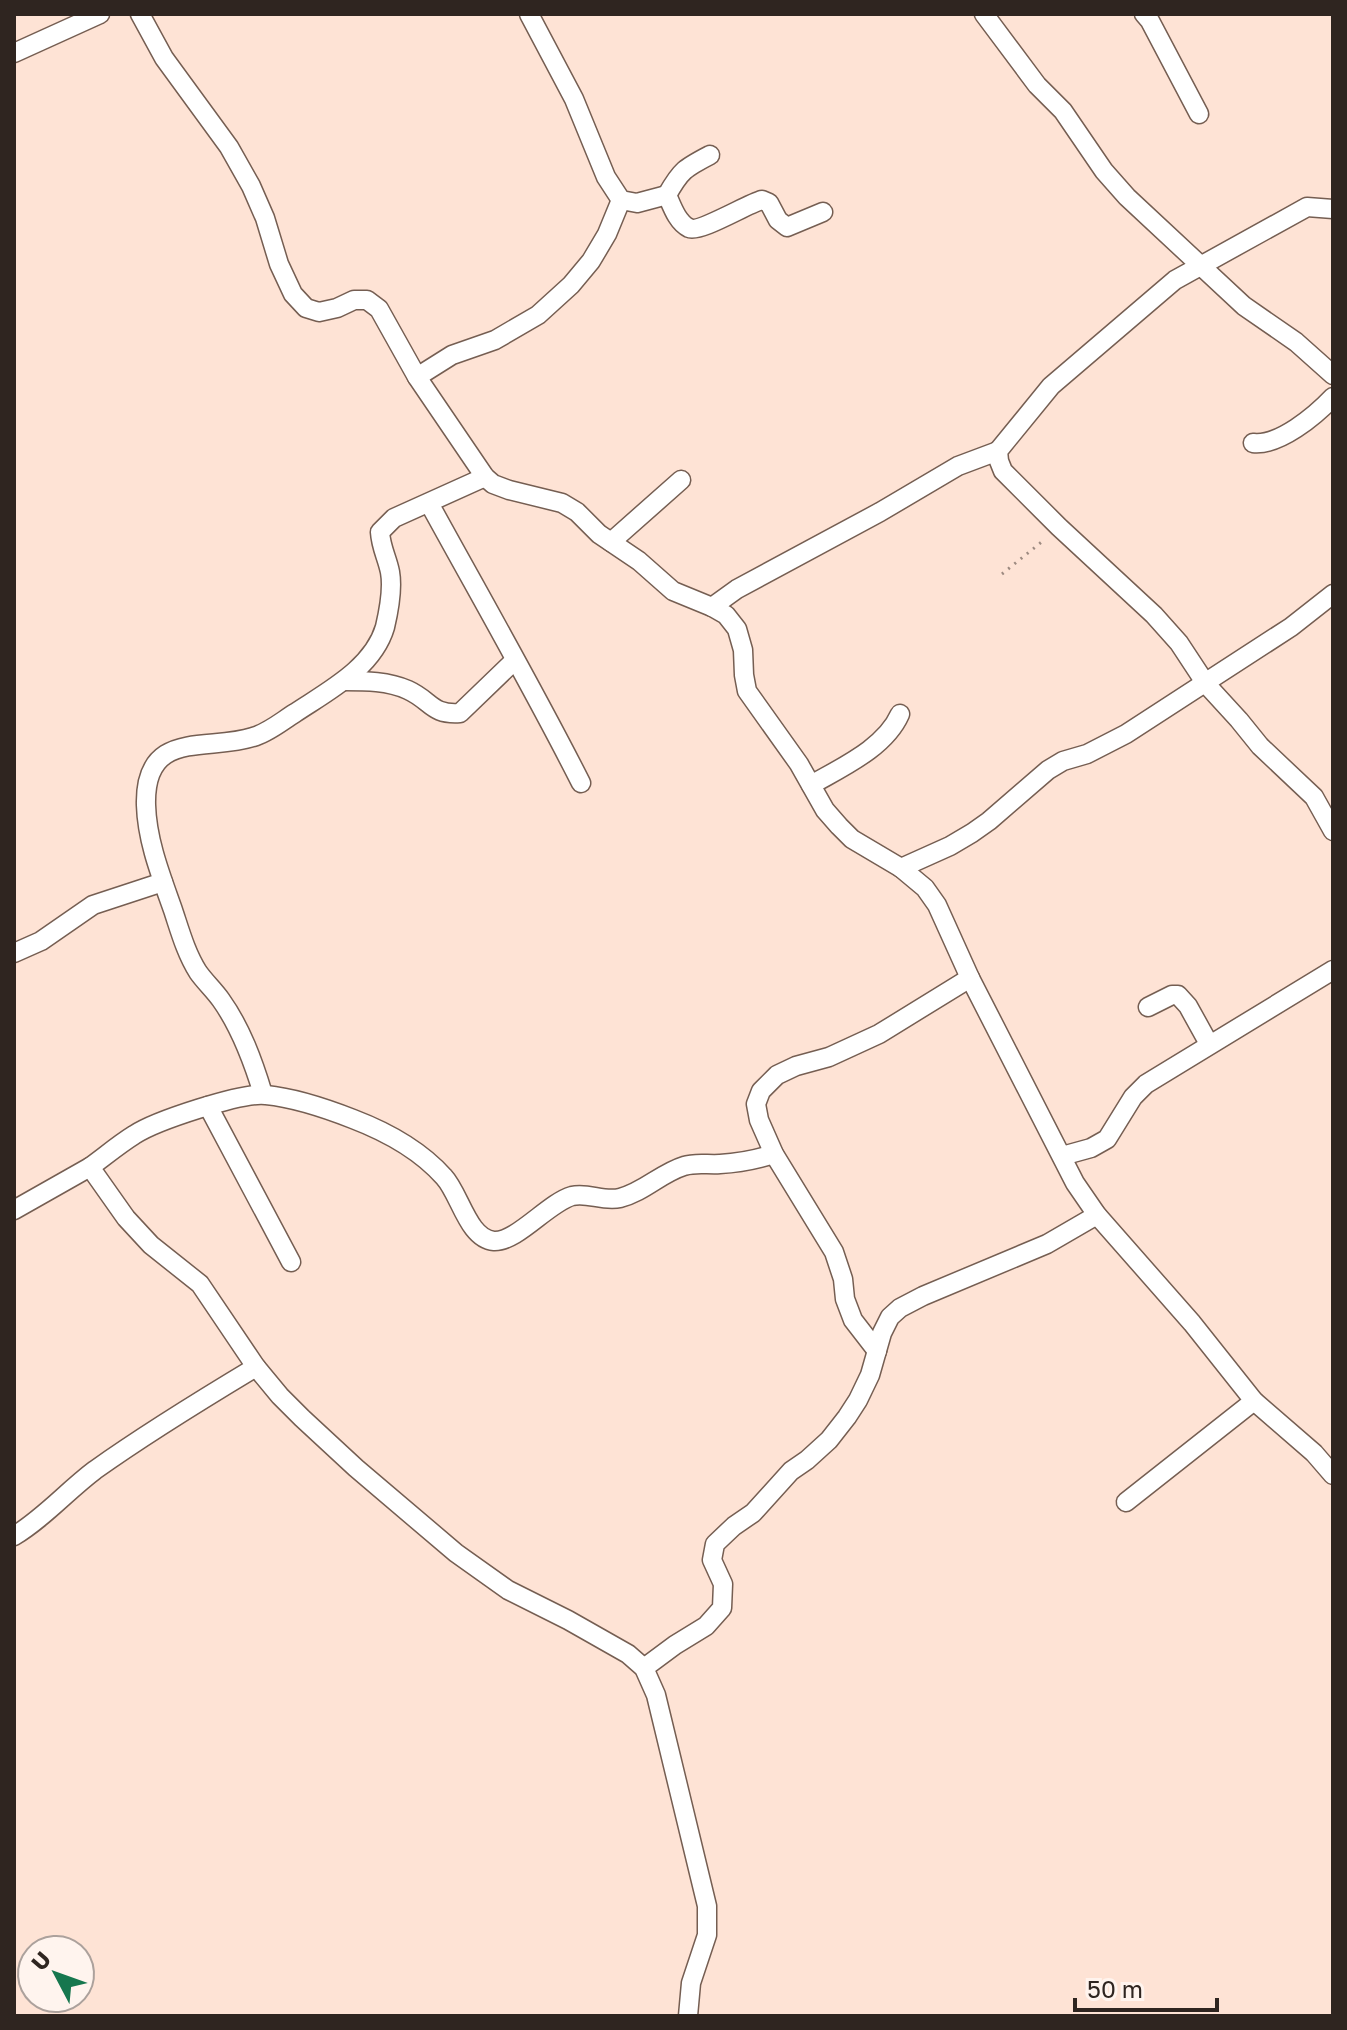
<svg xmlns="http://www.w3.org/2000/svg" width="1347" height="2030" font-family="'Golos Text',sans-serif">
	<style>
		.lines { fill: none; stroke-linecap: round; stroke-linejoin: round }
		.minor-casing { stroke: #755e52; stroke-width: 21 }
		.path { stroke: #9d8a80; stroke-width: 3; stroke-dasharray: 2 6; stroke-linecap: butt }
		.minor { stroke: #fff; stroke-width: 18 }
	</style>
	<rect width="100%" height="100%" fill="#fee3d5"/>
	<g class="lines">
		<g class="minor-casing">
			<g id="minor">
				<path d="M140,14l24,44 65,89 22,39 14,32 14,46 14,30 13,14 13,4 18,-4 17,-8h13l12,9 38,68 68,100 8,7 16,6 53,13 15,9 22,22 40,27 34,30 39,16 14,8 11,14 6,21 1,25 3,16 52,73 26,46 14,16 13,13 49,29 24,20 12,17 33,73 105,205 22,32 95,108 62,78 60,52 19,22"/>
				<path d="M529,14l45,85 32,78 15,23 16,3 30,-8c5,11 10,27 22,33 11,5 58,-24 73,-28l7,3 9,17 9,7 36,-15"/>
				<path d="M984,14l53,71 26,26 41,60 23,26 117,109 52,36 37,33"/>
				<path d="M1144,14l6,7 49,93"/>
				<path d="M14,53l86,-39"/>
				<path d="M667,195c14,-25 18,-27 43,-40"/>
				<path d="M1333,209l-26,-2 -132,73 -124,106 -53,65 1,10 4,10 56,56 95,88 25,28 27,41 33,36 21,26 54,51 19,34"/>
				<path d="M417,377l35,-22 43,-15 43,-25 33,-30 20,-24 16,-27 14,-34"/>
				<path d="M1253,443c26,3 62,-27 80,-46"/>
				<path d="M429,503c51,93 104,185 152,280"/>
				<path d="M611,542l70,-62"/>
				<path d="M712,607l25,-18 143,-77 78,-46 40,-15"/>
				<path d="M344,681c22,0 44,0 64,9 24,11 23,25 52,23l55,-53"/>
				<path d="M811,785c31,-18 74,-37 89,-71"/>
				<path d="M901,868l49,-22 22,-13 17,-12 59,-51 15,-9 24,-7 39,-20 165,-107 42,-33"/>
				<path d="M14,953l27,-12 52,-36 70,-23"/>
				<path d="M1148,1007l24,-12h6l10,11 21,38"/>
				<path d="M263,1094c-10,-33 -22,-66 -42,-94 -7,-10 -16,-18 -23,-28 -12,-19 -18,-41 -25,-62 -12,-34 -26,-69 -27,-105 -2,-77 62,-53 107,-68 15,-4 29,-16 42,-24 33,-22 78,-45 90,-86 4,-17 8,-38 5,-55 -3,-15 -9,-24 -10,-40l14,-14 91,-41"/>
				<path d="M208,1106l83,156"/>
				<path d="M1062,1156l29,-8 16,-9 26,-42 13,-13 187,-114"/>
				<path d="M14,1210l76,-43"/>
				<path d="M877,1351l-24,-31 -8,-21 -2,-20 -9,-27 -60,-98 -15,-34 -3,-16 5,-13 16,-16 19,-9 33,-9 50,-23 91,-56"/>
				<path d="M1126,1502l128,-101"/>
				<path d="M14,1536c30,-18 53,-45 81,-66 52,-37 106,-70 161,-103"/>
				<path d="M644,1668l31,-23 31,-19 16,-18 1,-24 -11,-24 3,-16 19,-18 19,-13 38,-42 16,-11 22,-20 18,-23 11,-17 12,-25 12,-42 8,-16 10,-9 23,-12 124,-52 50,-29"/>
				<path d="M688,2016l3,-33 16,-48v-29l-51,-211 -12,-27 -16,-14 -60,-34 -60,-30 -52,-37 -100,-85 -54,-50 -22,-22 -24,-29 -56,-83 -49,-39 -25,-27 -36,-51c14,-10 28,-22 44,-32 21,-14 108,-43 132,-40 30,3 59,13 87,24 34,13 67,31 91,58 16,17 24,62 50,64 23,1 54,-38 78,-45 16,-4 31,6 48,2 24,-6 41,-25 64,-32 12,-4 24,-1 36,-2 19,-1 35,-4 54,-10"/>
			</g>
		</g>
		<path class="path" d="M1002,574l42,-34"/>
		<use href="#minor" class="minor"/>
	</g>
	<rect width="1347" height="2030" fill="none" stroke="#2f2520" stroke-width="32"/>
	<g transform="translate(56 1974) rotate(311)"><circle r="38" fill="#fff4ee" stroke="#aca19c" stroke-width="2"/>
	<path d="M0-6L14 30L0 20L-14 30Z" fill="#16774e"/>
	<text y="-12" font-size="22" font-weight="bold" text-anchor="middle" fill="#2f2520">U</text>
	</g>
	<path d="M1075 1998v12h142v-12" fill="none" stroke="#2f2520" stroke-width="4"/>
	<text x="1087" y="1998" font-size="24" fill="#2f2520" stroke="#fff4ee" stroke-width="6" paint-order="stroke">50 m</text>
</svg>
